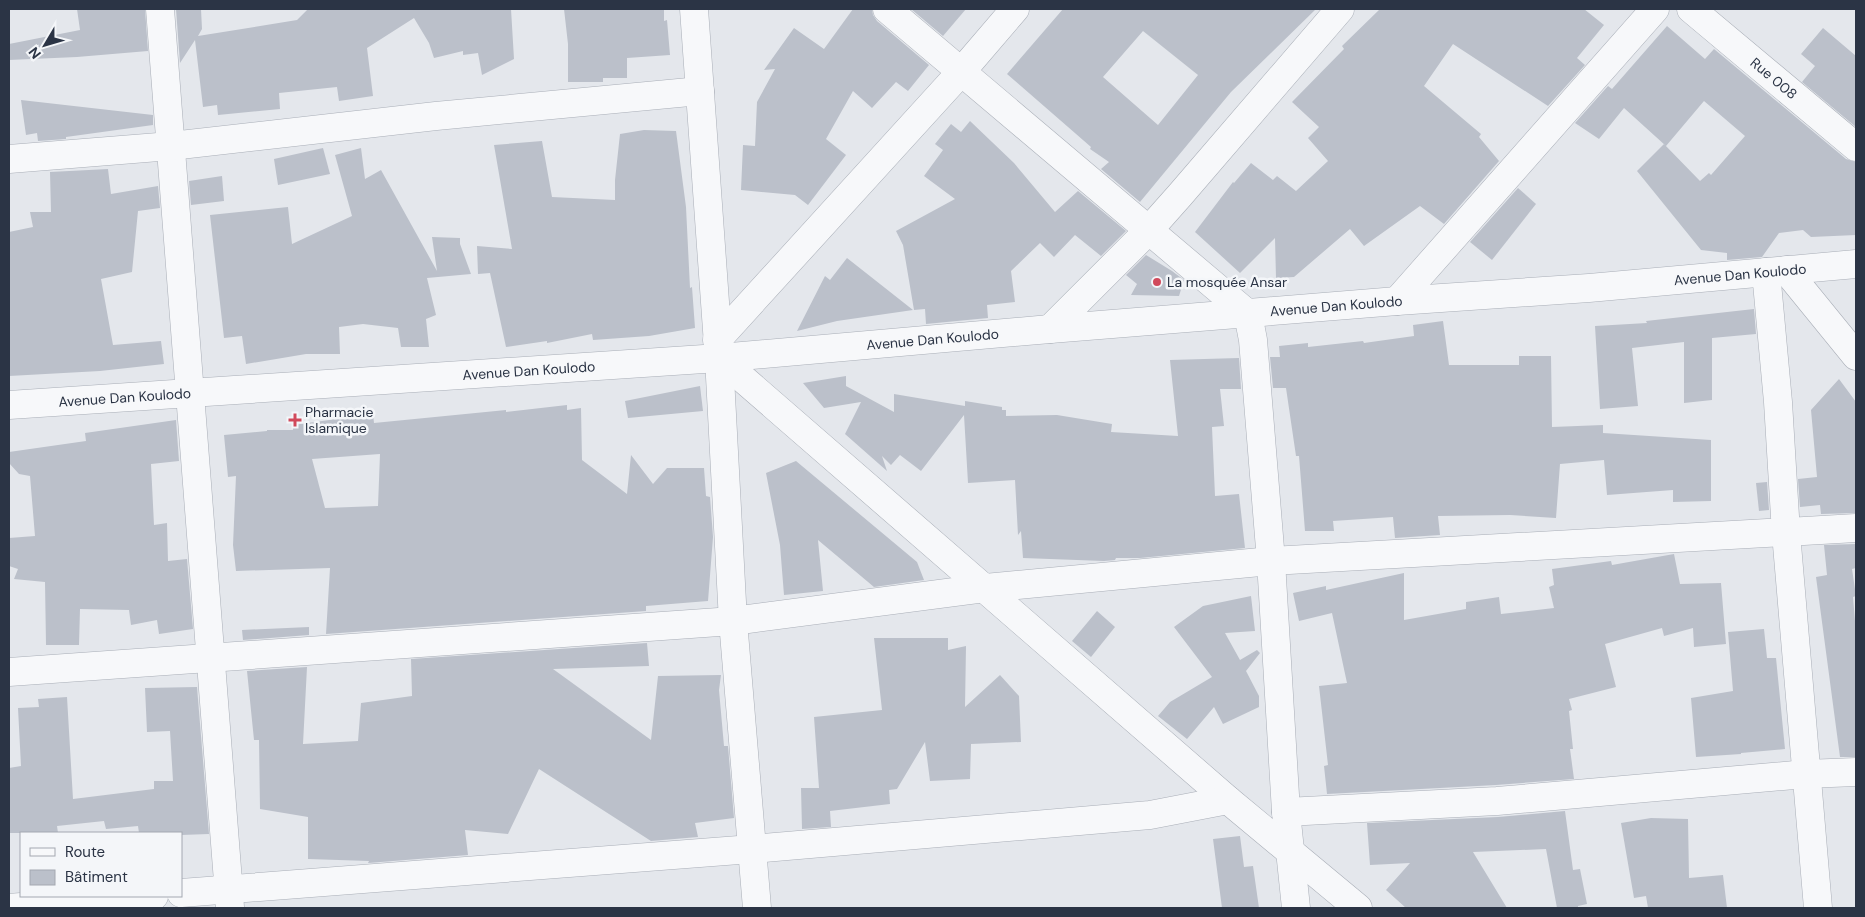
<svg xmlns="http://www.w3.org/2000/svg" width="1865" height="917" font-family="'DM Sans',sans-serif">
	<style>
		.building { fill: #bbc0ca; fill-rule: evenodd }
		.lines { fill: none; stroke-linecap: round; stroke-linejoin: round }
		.minor-casing { stroke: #a9aeb7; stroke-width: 29 }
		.minor { stroke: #f7f8fa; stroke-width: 28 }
		.poi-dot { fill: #d1495b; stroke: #f4f6f9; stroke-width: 2 }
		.labels { text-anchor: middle; stroke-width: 5; stroke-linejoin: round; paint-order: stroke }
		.street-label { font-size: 14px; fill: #2b3445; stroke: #f4f6f9 }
		.poi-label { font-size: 14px; fill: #2b3445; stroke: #f4f6f9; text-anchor: start }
	</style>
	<rect width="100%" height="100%" fill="#e4e7ec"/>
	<g class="building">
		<path d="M77,9h68l3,42 -71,6 -68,3v-16l71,-14z"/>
		<path d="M176,9h25l1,20 -4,7 99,-16 11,-11h203l3,50 -32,16 -4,-22 -15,2v-4l-29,7 -5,-15 -15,-25 -47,30 6,48 -34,5 -2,-14 -58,6 1,16 -62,6 -1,-10 -14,2 -8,-67 -15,23z"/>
		<path d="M564,9h100v12l3,-1 3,35 -43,3v20h-24v4h-35v-38z"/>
		<path d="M853,9h19l1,6 4,6 52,44 -21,26 -12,-9 -24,26 -19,-17 -27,48 20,16 -38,50 -13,-10 -54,-5 2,-45 12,1 2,-44 18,-33 -11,1 30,-42 30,21z"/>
		<path d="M911,9h55l-23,27z"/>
		<path d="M1063,9h253l-85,83 -91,110 -39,-33 8,-7 -19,-13 1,-2 -84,-73zM1143,31l55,44 -40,50 -55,-48z"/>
		<path d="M1380,9h204l20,16 -27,33 8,7 -37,41 -95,-62 -29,42 57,48 -2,3 20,24 -55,63 -24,-18 -56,40 -14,-17 -56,48 -18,1 -1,-40 -35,35 -45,-41 38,-50 1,1 17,-20 22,17 4,-4 19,15 32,-30 -20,-23 11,-11 -27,-25 52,-53 -2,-3z"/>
		<path d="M1667,26l38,33 9,-10 132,110 10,3v73l-45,2 -8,-7 -24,3 -17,24 -35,3v-7l-26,-3 -64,-79 27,-27 36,37 9,-8 2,2 34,-39 -41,-35 -38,45 -42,-38 -25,31 -24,-16 33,-37 4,3z"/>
		<path d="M1823,28l33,28v71l-54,-45 13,-16 -14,-12z"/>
		<path d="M21,100l132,15v10l-87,12v2l-28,2 -1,-8 -11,2z"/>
		<path d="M970,121l44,42 41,49 23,-21 48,40 -25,25 -26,-21 -21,22 -14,-14 -29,28 4,31 -28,3 1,13 -62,6 -1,-15 -11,1 -11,-65 -7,-14 59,-32 -31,-23 19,-26 -8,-6 16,-20 10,8z"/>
		<path d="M644,130l32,1 10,76 4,81 2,-1 3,41 -46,8 -56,4 -1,-6 -45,9v-2l-41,6 -16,-74 -12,1 -1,-28 35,3 -18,-104 48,-4 10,56 63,3v-20l5,-46z"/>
		<path d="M323,148l7,26 -52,11 -4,-26z"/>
		<path d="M361,148l4,31 16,-9 56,101 -5,-34 28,1v6l11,30 -44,4 9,37 -10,4 3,28h-28l-3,-19 -35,-4 -24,3 1,27h-34l-60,10 -4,-28 -18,2 -14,-123 78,-8 4,37 60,-28 -17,-61z"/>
		<path d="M108,169l3,25 47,-8 2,22 -22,3 -6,61 -31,7 12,66 48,-4 3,23 -64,7 -91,5v-144l24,-5 -3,-15h21l-1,-40z"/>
		<path d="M222,176l2,25 -33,4 -2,-24z"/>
		<path d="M1518,188l18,16 -44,56 -22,-18z"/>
		<path d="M1146,255l26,16 12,9 -5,16 -48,-1 6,-11 -11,-9z"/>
		<path d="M847,258l66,52 -76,11 -40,10 28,-55 5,4z"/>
		<path d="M1754,309l2,25 -44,4v62l-28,3v-61l-52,6 6,58 -38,3 -5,-83 52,-3 -1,-2z"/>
		<path d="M1443,321l6,44h70v-9h32l1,71 51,-2v8l108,7v61l-38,1v-12l-66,5 -3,-35 -44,4 -4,54 -46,-3 -72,1 2,19 -45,3 -2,-21 -60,4 1,10h-29l-6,-75h-3l-10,-68h-13l-3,-31h10l-1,-11 29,-3v4l55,-6 1,2 50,-7 -1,-11z"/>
		<path d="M1239,358l2,31h-21l4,37 -12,1 3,69 24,-2 6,54 -105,10h-24l-1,2 -11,1 -81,-3 -2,-27 -3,4 -3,-55 -47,3 -4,-68 -43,56 -21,-16 -9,10 -9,-9 5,15 -42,-37 16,-32 -37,6 -21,-25 43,-7v10l48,26v-18l71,12v-5l37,6v3h4v6l51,-1 55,9 -1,8 67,4 -8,-76z"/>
		<path d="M1839,379l17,23v111l-35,1 -1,-9 -20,2 -2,-28 19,-2 -6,-67z"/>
		<path d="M700,386l3,25 -75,7 -3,-17z"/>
		<path d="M567,405v5l14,-2 1,52 45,34 4,-39 22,29 14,-16h37l2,28 4,1 3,40 -5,64 -62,5v5l-320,23 4,-66 -94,3 -3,-26 3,-69 -8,1 -4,-42 43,-4v-1h26v-5l80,-11 1,9 132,-13v2zM380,454l-2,52 -53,2 -13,-49z"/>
		<path d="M176,420l3,41 -28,3 3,61 13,-2 1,38 19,-2 6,70 -34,5 -2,-14 -26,5 -2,-15 -49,-1 -1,36h-33l-1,-63 -31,-3 4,-10 -9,-3v-28l26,-2 -5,-60 -11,-2 -10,-11v-11l77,-11 -1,-8z"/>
		<path d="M796,461l121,101 7,18 -50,7 -56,-47 5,51 -39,4 -4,-50 -14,-72z"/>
		<path d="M1767,482l2,28 -10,1 -3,-28z"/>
		<path d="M1856,544v24l-4,1 4,27 -3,1 3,36v124h-16l-24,-180 11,-2 -3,-30z"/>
		<path d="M1674,554l6,30 41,-1 5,61 -32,3 -1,-19 -29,8 -2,-8 -57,16 11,43 -47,12 3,11 -3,1 4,38h-3l4,30 -78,6 -169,9 -3,-28 4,-1 -9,-79 28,-3 -15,-70 -33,8 -6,-28 33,-7v4l78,-17v47l62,-11v-7l33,-5 2,17 53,-6 -5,-21 5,-2 -2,-16 59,-8 1,4z"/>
		<path d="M1251,596l4,35 -30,2 15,27 17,-10 3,3 -14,18 13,25v11l-36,17 -9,-17 -27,32 -29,-23 12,-14 42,-25 -38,-50 29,-21z"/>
		<path d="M1097,611l18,16 -24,30 -19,-16z"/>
		<path d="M309,627v8l-66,5 -1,-10z"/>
		<path d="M1764,629l3,29h9l9,91 -44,4v1l-45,3 -5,-59 42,-7 -5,-59z"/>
		<path d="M874,638h74v12l18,-4 -1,61 35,-32 19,21 2,46 -50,2 -1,35 -40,2 -5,-39 -28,47 -8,1 1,14 -60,7 1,16 -29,2 -1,-41h18l-5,-71 68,-7z"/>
		<path d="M647,643l2,23 -96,3 98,71 7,-64 63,-1 -2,15 5,56h4l6,72 -39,5 3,14 -47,4 -112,-72 -31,65 -43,-4 3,25 -100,8 1,-2 -61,-2v-42l-48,-8 -1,-69h-5l-7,-69 60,-4 -4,77 55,-3 3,-38 51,-7 -1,-37z"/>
		<path d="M197,687l12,147 -28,1v-2h-42l-1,-7 -32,3 -2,-8 -47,5 1,7h-48l-1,-65 12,-2 -3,-58 21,-1 -1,-8 29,-2 6,102 81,-10v-8h19l-3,-50 -23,1 -2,-44z"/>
		<path d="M1565,811l8,59 7,-1 7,35 -9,2v2h-21l-11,-59 -73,3 34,56h-101l-20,-18 24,-27 -40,2 -3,-42 131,-6z"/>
		<path d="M1651,818l37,1 1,59 34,-3 4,33h-79l-2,-12 -12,2 -13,-75z"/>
		<path d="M1240,836l4,31 9,-1 6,42h-37l-9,-69z"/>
	</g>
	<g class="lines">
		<g class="minor-casing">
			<g id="minor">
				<path d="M160,9l70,898"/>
				<path d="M694,9l25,349 14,263 24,287"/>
				<path d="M887,9l361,305 5,26 18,221 15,251 10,96"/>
				<path id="s1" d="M1691,9l165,138"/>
				<path d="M9,159l162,-13 265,-30 264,-25"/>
				<path d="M1786,270l70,86"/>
				<path d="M1766,272l12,130 8,131 32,375"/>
				<path d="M1397,301l258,-292"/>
				<path d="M1050,329l98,-98 32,-36 160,-186"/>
				<path d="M717,340l244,-268 54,-63"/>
				<path d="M719,358l509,442 130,108"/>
				<path id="s2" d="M9,405l710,-47 331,-29 347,-28 192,-13 267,-24"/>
				<path d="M9,672l724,-51 252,-33 286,-27 585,-33"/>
				<path d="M1286,812l211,-11 309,-27 50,-2"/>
				<path d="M181,893l571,-44 398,-34 78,-15"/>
				<path d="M9,908l145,-12"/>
			</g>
		</g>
		<use href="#minor" class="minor"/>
	</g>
	<g class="poi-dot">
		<circle cx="1157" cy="282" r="5"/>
		<path d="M292.5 412.5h5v5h5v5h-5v5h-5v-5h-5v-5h5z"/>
	</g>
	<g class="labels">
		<g class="street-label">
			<text dy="5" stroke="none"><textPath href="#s1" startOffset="108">Rue 008</textPath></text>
			<text dy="5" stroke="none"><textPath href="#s2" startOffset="1736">Avenue Dan Koulodo</textPath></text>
			<text dy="5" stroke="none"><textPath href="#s2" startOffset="1331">Avenue Dan Koulodo</textPath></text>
			<text dy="5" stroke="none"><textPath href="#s2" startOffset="926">Avenue Dan Koulodo</textPath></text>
			<text dy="5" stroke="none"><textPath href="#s2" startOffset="521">Avenue Dan Koulodo</textPath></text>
			<text dy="5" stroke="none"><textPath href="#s2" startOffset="116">Avenue Dan Koulodo</textPath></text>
		</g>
		<g class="poi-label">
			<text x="1167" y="287">La mosquée Ansar</text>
			<text x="305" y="417">Pharmacie<tspan x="305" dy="16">Islamique</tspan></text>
		</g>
	</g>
	<rect width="1865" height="917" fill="none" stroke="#2b3445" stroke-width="20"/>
	<rect x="20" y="832" width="162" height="65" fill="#f4f6f9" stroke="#a4a8b1"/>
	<rect x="30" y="848" width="25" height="8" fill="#f7f8fa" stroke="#a4a8b1"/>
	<text x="65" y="857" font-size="15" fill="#2b3445">Route</text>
	<rect x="30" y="870" width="25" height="15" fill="#bbc0ca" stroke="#a4a8b1"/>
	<text x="65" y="882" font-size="15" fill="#2b3445">Bâtiment</text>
	<g transform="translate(45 45) rotate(232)" stroke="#f4f6f9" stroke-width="4" paint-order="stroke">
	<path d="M0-4L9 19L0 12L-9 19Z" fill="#2b3445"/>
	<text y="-8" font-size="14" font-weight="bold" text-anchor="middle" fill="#2b3445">N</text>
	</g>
</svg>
